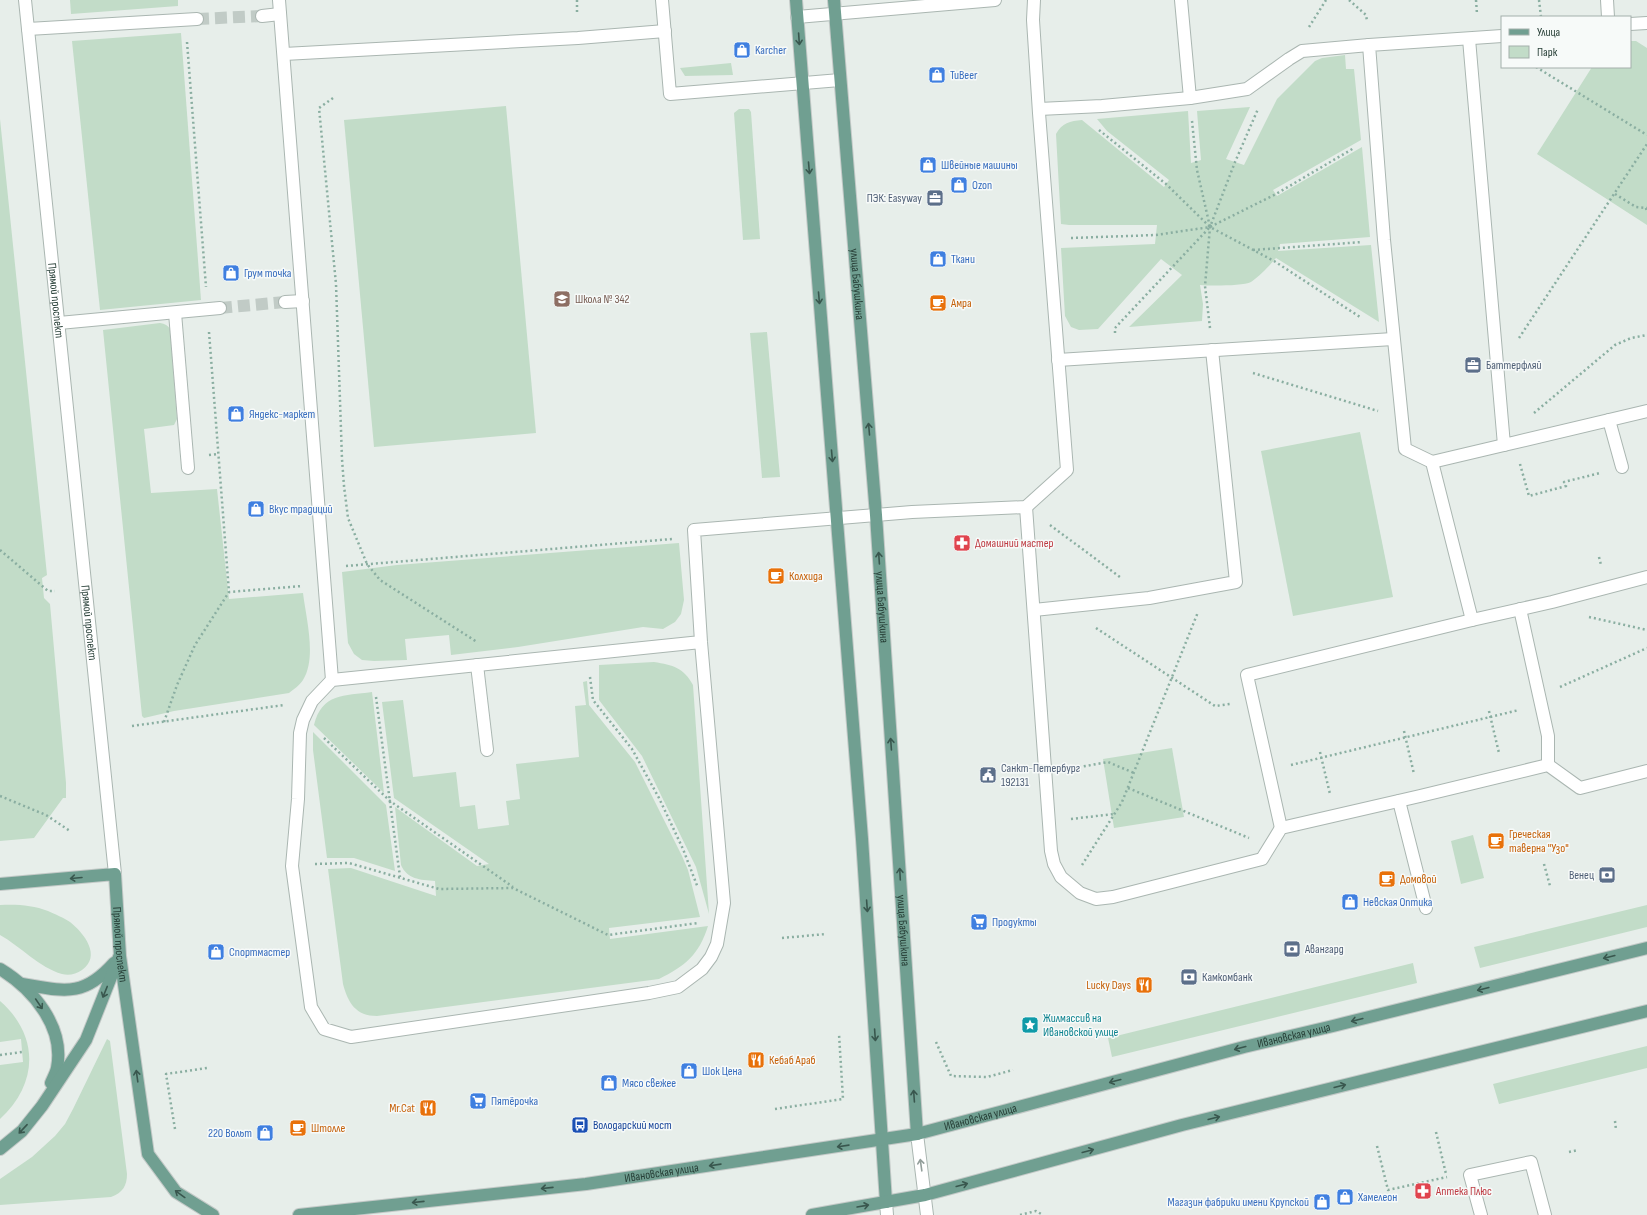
<svg xmlns="http://www.w3.org/2000/svg" width="1647" height="1215" font-family="'Sofia Sans Condensed',sans-serif">
	<style>
		.green { fill: #c2dcc8 }
		.lines { fill: none; stroke-linecap: round; stroke-linejoin: round }
		.minor-tunnel { stroke: #c1cbc6; stroke-width: 12; stroke-dasharray: 12 6; stroke-linecap: butt }
		.minor-casing { stroke: #aab6b1; stroke-width: 14 }
		.major-casing { stroke: #c3c9c7; stroke-width: 14 }
		.path { stroke: #8aaea1; stroke-width: 2.5; stroke-dasharray: 2 3; stroke-linecap: butt }
		.minor { stroke: #fff; stroke-width: 12 }
		.major { stroke: #709f91; stroke-width: 12 }
		.oneway { stroke: #39574e }
		.oneway2 { stroke: #939f9b }
		.labels { text-anchor: middle; stroke-width: 3; stroke-linejoin: round; paint-order: stroke }
		.shop-label { font-size: 12px; fill: #366cbe; stroke: #f7faf9; text-anchor: start }
		.service-label { font-size: 12px; fill: #4e5e75; stroke: #f7faf9; text-anchor: start }
		.street-label { font-size: 12px; fill: #273f37; stroke: #f7faf9 }
		.education-label { font-size: 12px; fill: #785e54; stroke: #f7faf9; text-anchor: start }
		.food-label { font-size: 12px; fill: #c56008; stroke: #f7faf9; text-anchor: start }
		.health-label { font-size: 12px; fill: #be3a42; stroke: #f7faf9; text-anchor: start }
		.culture-label { font-size: 12px; fill: #0d838f; stroke: #f7faf9; text-anchor: start }
		.transit-label { font-size: 12px; fill: #164399; stroke: #f7faf9; text-anchor: start }
	</style>
	<rect width="100%" height="100%" fill="#e7eeea"/>
	<g class="green">
		<path d="M70,0h108v6l-107,8z"/>
		<path d="M181,33l20,267 -101,10 -28,-269z"/>
		<path d="M1630,41h6l11,7v177l-110,-71 55,-87h38z"/>
		<path d="M1345,55l1,14h8l7,71 -88,50 4,6 85,-49 8,90 -90,7 -2,7 93,-6 8,77 -103,-64c-7,8 -16,18 -25,24 -8,4 -41,4 -51,3l3,19 -1,17 -73,6 53,-52 -21,-16 -63,70 -19,1 -8,-3 -6,-11 -4,-68 94,-4 2,-19h-88l-8,-1 -5,-90c6,-11 14,-13 26,-14l82,67 5,-7 -62,-49 -10,-12 91,-8 3,52 10,-3 -4,-49 53,-4 -24,52 18,6 33,-66 38,-38 7,-3z"/>
		<path d="M731,63l2,12 -48,1 -5,-8z"/>
		<path d="M506,106l30,327 -162,14 -30,-327z"/>
		<path d="M739,109h10l2,3 9,127 -17,1 -9,-127z"/>
		<path d="M0,119l47,456 -5,3 2,20 6,6 16,179v15h-3l-29,40 -34,3z"/>
		<path d="M160,323c10,1 12,9 15,17l-4,2 6,77 -3,6 -30,4 7,64 66,-4 12,110 74,-6c3,25 14,65 0,87 -3,5 -9,9 -14,13l-115,18 -30,7 -2,-2 -39,-386z"/>
		<path d="M767,332l13,145 -18,1 -12,-145z"/>
		<path d="M1360,432l33,165 -100,19 -32,-165z"/>
		<path d="M679,543l5,57 -3,14 -6,8 -12,7 -20,-2 -125,20 -67,8 -2,-20 -44,4 2,21 -33,1 -12,-1 -8,-6 -6,-11 -6,-71 55,-7z"/>
		<path d="M654,662c19,3 30,6 39,23l16,229 -13,-47 -54,-111 -43,-56v-35z"/>
		<path d="M587,681l2,24 46,57 47,94 6,14 12,47 -91,11 1,11 98,-13c-9,29 -23,40 -49,53l-282,37c-21,0 -29,-13 -34,-32l-15,-115 23,-1 85,28 -1,-15c-15,-1 -28,-2 -34,-16l-6,-58 82,59 12,-2 -95,-66 -12,-96 21,-2 10,77 43,-5 4,35 15,-2 3,24 31,-4 -3,-24 14,-2 -4,-35 63,-7 -4,-51 11,-1 -3,-23z"/>
		<path d="M372,692l12,101 -70,-68c8,-32 30,-29 58,-33z"/>
		<path d="M313,732l73,73 9,66 -41,-13h-27l-14,-108z"/>
		<path d="M1172,748l12,69 -70,11 -11,-69z"/>
		<path d="M1473,835l11,43 -23,6 -10,-43z"/>
		<path d="M0,905c16,-1 33,0 48,6 7,3 16,7 22,11 14,11 32,34 12,48 -6,4 -13,6 -20,4 -22,-6 -42,-28 -62,-39z"/>
		<path d="M1647,905v22l-167,41 -6,-21z"/>
		<path d="M1413,963l4,20 -305,74 -4,-19z"/>
		<path d="M0,1001c40,35 38,83 0,118v-54l23,-3 -2,-23 -21,3z"/>
		<path d="M107,1039l3,2 17,133c0,11 -4,19 -16,23l-111,8v-26l32,-22 23,-21 10,-12 8,-15z"/>
		<path d="M1647,1046v22l-148,36 -6,-20z"/>
	</g>
	<g class="lines">
		<g class="minor-tunnel">
			<path d="M197,19l65,-3"/>
			<path d="M220,308l65,-6"/>
		</g>
		<g class="minor-casing">
			<g id="minor">
				<path id="s1" d="M25,0l90,874"/>
				<path d="M279,0l53,680"/>
				<path d="M662,0l8,94 170,-14"/>
				<path d="M1181,0l9,98"/>
				<path d="M1607,0l1,17"/>
				<path d="M262,16l18,-2"/>
				<path d="M797,17l198,-17"/>
				<path d="M1630,24l17,-1"/>
				<path d="M28,29l169,-10"/>
				<path d="M1469,39l35,406 143,-34"/>
				<path d="M284,54l294,-16 87,-7"/>
				<path d="M1039,109l63,-3 88,-8 57,-9 42,-30 13,-8 67,-6"/>
				<path d="M285,302l18,-1"/>
				<path d="M175,313l13,155"/>
				<path d="M59,323l161,-15"/>
				<path d="M1058,360l335,-21"/>
				<path d="M1609,420l13,47"/>
				<path d="M1432,462l72,-17"/>
				<path d="M1026,507l25,344 3,13 7,13 19,16 16,6 17,-2 149,-38 19,-31 139,-32 128,-31 32,23 67,-17"/>
				<path d="M1520,609l28,127v29"/>
				<path d="M1034,610l115,-12 87,-16 -24,-232"/>
				<path d="M1472,620l80,-18 95,-25"/>
				<path d="M701,642l-369,38 -20,21 -9,19 -3,13 -2,66 -6,67 19,141 13,22 27,8 298,-44 29,-6 24,-18 9,-12 6,-13 7,-41 -23,-261 -7,-112 218,-18 114,-5 41,-37 -28,-357 -6,-93 1,-20"/>
				<path d="M477,665l10,85"/>
				<path d="M1399,801l27,107"/>
				<path d="M1281,828l-34,-153 225,-55 -40,-158 -27,-13 -21,-209 -15,-195 133,-9"/>
				<path d="M917,1134l10,81"/>
				<path d="M886,1202l1,13"/>
				<path d="M1481,1215l-11,-40 61,-13 14,53"/>
			</g>
		</g>
		<g class="major-casing">
			<g id="major">
				<path d="M796,0l66,839 24,363"/>
				<path id="s2" d="M834,0l42,515 41,619"/>
				<path id="s3" d="M0,884l115,-10 5,82 28,198 28,38 37,23"/>
				<path d="M0,969c33,20 65,58 57,99 -1,5 -4,10 -6,15"/>
				<path d="M22,984c42,7 61,14 92,-21"/>
				<path d="M0,1149l22,-18 20,-25 44,-66 33,-83"/>
				<path id="s4" d="M299,1215l287,-31 331,-50 327,-87 89,-21 314,-78"/>
				<path d="M812,1215l113,-20 257,-70 465,-114"/>
			</g>
		</g>
		<g class="path">
			<path d="M577,0v15"/>
			<path d="M1349,0l17,15 1,6"/>
			<path d="M1476,0l1,14"/>
			<path d="M1539,0l2,17"/>
			<path d="M1309,27l17,-27"/>
			<path d="M187,42l19,245"/>
			<path d="M1536,67l111,68"/>
			<path d="M333,98l-14,10 17,176 6,175 2,27 4,32 19,46 13,16 97,62"/>
			<path d="M1192,121l5,49 13,57"/>
			<path d="M1099,130l67,54 44,43 64,34 86,56"/>
			<path d="M1615,194l21,13 11,1"/>
			<path d="M1646,208l1,5"/>
			<path d="M1071,238l85,-3 54,-8 66,-33 78,-46"/>
			<path d="M1253,250l109,-8"/>
			<path d="M1210,328l-5,-42 5,-59 25,-65 23,-53"/>
			<path d="M209,332l20,260 73,-6"/>
			<path d="M1115,333v-5l94,-100"/>
			<path d="M1519,338l128,-194"/>
			<path d="M1253,373l125,38"/>
			<path d="M1534,413l81,-68 16,-7 16,-3"/>
			<path d="M209,455l9,-1"/>
			<path d="M1520,464l9,32 37,-10 -2,-4 36,-9"/>
			<path d="M1050,525l70,52"/>
			<path d="M0,550l48,41h7"/>
			<path d="M1599,557l2,8"/>
			<path d="M346,566l326,-27"/>
			<path d="M1589,617l58,13"/>
			<path d="M1096,628l119,78 15,-2"/>
			<path d="M590,677l3,23 39,49 27,49 24,51 15,39"/>
			<path d="M1560,687l87,-39"/>
			<path d="M376,697l24,180"/>
			<path d="M1489,711l10,42"/>
			<path d="M164,722l13,-37 18,-40 34,-53"/>
			<path d="M132,726l152,-21"/>
			<path d="M1404,731l10,43"/>
			<path d="M324,738l66,63 123,86"/>
			<path d="M1320,752l10,42"/>
			<path d="M1291,765l228,-55"/>
			<path d="M1069,769l39,-7 26,11"/>
			<path d="M1128,788l121,50"/>
			<path d="M0,796l46,19 24,16"/>
			<path d="M1071,819l43,-5"/>
			<path d="M315,864l34,-1 90,26 74,-1 95,47 90,-12"/>
			<path d="M1544,864l6,22"/>
			<path d="M1082,865l40,-63 76,-190"/>
			<path d="M782,938l44,-4"/>
			<path d="M936,1042l15,34 36,1 26,-7"/>
			<path d="M0,1055l22,-3"/>
			<path d="M775,1109l68,-10 -4,-65"/>
			<path d="M1615,1121l1,9"/>
			<path d="M175,1129l-9,-55 41,-6"/>
			<path d="M1436,1132l10,42"/>
			<path d="M1377,1146l11,44 59,-13"/>
			<path d="M1569,1152l9,-2"/>
			<path d="M1020,1215l16,-4 7,4"/>
		</g>
		<use href="#minor" class="minor"/>
		<use href="#major" class="major"/>
	</g>
	<defs><path id="oneway-shaft" d="M-6 0H5M1.5-3L5.5 0L1.5 3" fill="none" stroke-width="1.6" stroke-linecap="round" stroke-linejoin="round"/></defs>
	<g class="oneway">
		<use href="#oneway-shaft" transform="translate(799 39) rotate(86)"/>
		<use href="#oneway-shaft" transform="translate(809 168) rotate(85)"/>
		<use href="#oneway-shaft" transform="translate(819 298) rotate(85)"/>
		<use href="#oneway-shaft" transform="translate(869 429) rotate(-95)"/>
		<use href="#oneway-shaft" transform="translate(832 456) rotate(85)"/>
		<use href="#oneway-shaft" transform="translate(879 558) rotate(-94)"/>
		<use href="#oneway-shaft" transform="translate(891 744) rotate(-94)"/>
		<use href="#oneway-shaft" transform="translate(900 874) rotate(-93)"/>
		<use href="#oneway-shaft" transform="translate(76 878) rotate(175)"/>
		<use href="#oneway-shaft" transform="translate(867 906) rotate(86)"/>
		<use href="#oneway-shaft" transform="translate(1609 957) rotate(166)"/>
		<use href="#oneway-shaft" transform="translate(1483 989) rotate(166)"/>
		<use href="#oneway-shaft" transform="translate(105 992) rotate(112)"/>
		<use href="#oneway-shaft" transform="translate(39 1004) rotate(56)"/>
		<use href="#oneway-shaft" transform="translate(1357 1020) rotate(166)"/>
		<use href="#oneway-shaft" transform="translate(875 1035) rotate(86)"/>
		<use href="#oneway-shaft" transform="translate(1240 1048) rotate(165)"/>
		<use href="#oneway-shaft" transform="translate(137 1076) rotate(-98)"/>
		<use href="#oneway-shaft" transform="translate(1115 1081) rotate(165)"/>
		<use href="#oneway-shaft" transform="translate(1340 1086) rotate(-14)"/>
		<use href="#oneway-shaft" transform="translate(914 1096) rotate(-94)"/>
		<use href="#oneway-shaft" transform="translate(1214 1118) rotate(-14)"/>
		<use href="#oneway-shaft" transform="translate(23 1129) rotate(133)"/>
		<use href="#oneway-shaft" transform="translate(843 1146) rotate(172)"/>
		<use href="#oneway-shaft" transform="translate(1088 1151) rotate(-15)"/>
		<use href="#oneway-shaft" transform="translate(715 1165) rotate(172)"/>
		<use href="#oneway-shaft" transform="translate(962 1185) rotate(-15)"/>
		<use href="#oneway-shaft" transform="translate(547 1188) rotate(174)"/>
		<use href="#oneway-shaft" transform="translate(180 1194) rotate(-144)"/>
		<use href="#oneway-shaft" transform="translate(418 1202) rotate(174)"/>
		<use href="#oneway-shaft" transform="translate(863 1206) rotate(-10)"/>
	</g>
	<use class="oneway2" href="#oneway-shaft" transform="translate(921 1165) rotate(-98)"/>
	<defs>
		<g id="shop-square" transform="scale(0.9)"><rect x="-9" y="-9" width="18" height="18" rx="4" fill="#3f7fe0" stroke="#f7faf9"/><path d="M-5-2.5h2.3a2.7 3.5 0 0 1 5.4 0H5L5.5 6h-11ZM-1.5-2.5h3a1.5 2.3 0 0 0-3 0Z" fill="#fff"/></g>
		<g id="office-square" transform="scale(0.9)"><rect x="-9" y="-9" width="18" height="18" rx="4" fill="#5c6f8a" stroke="#f7faf9"/><path d="M-6-3h4V-5.5h4V-3h4V5H-6ZM-1-4.5V-3h2v-1.5ZM-6 0V1H6V0Z" fill="#fff"/></g>
		<g id="school-square" transform="scale(0.9)"><rect x="-9" y="-9" width="18" height="18" rx="4" fill="#8d6e63" stroke="#f7faf9"/><path d="M0-5L7-2L0 1L-7-2ZM-4 1L0 2.5L4 1V4Q0 6-4 4Z" fill="#fff"/></g>
		<g id="cafe-square" transform="scale(0.9)"><rect x="-9" y="-9" width="18" height="18" rx="4" fill="#e8710a" stroke="#f7faf9"/><path d="M-5.5-4.5H6V0H3Q3 3.5 0 3.5H-2.5Q-5.5 3.5-5.5 0ZM3-3.2v2h1.7v-2ZM-6 4.5H4V6H-6Z" fill="#fff"/></g>
		<g id="pharmacy-square" transform="scale(0.9)"><rect x="-9" y="-9" width="18" height="18" rx="4" fill="#e0444e" stroke="#f7faf9"/><path d="M-2-6h4v4h4v4h-4v4h-4v-4h-4v-4h4Z" fill="#fff"/></g>
		<g id="civic-square" transform="scale(0.9)"><rect x="-9" y="-9" width="18" height="18" rx="4" fill="#5c6f8a" stroke="#f7faf9"/><path d="M-.6-6.5H3V-4.5H.6V-3L4-1V1h2V6H-6V1h2V-1L-.6-3ZM-1.2 2.5V6h2.4V2.5Z" fill="#fff"/></g>
		<g id="bank-square" transform="scale(0.9)"><rect x="-9" y="-9" width="18" height="18" rx="4" fill="#5c6f8a" stroke="#f7faf9"/><path d="M-6-4H6V4H-6ZM0-2.3a2.3 2.3 0 1 0 0 4.6a2.3 2.3 0 1 0 0-4.6Z" fill="#fff"/></g>
		<g id="supermarket-square" transform="scale(0.9)"><rect x="-9" y="-9" width="18" height="18" rx="4" fill="#3f7fe0" stroke="#f7faf9"/><path d="M-6-5.5h2.5l.6 2H6L4.5 2H-2.5L-4.4-4H-6ZM-1.5 3.2a1.3 1.3 0 1 0 .1 0ZM3 3.2a1.3 1.3 0 1 0 .1 0Z" fill="#fff"/></g>
		<g id="restaurant-square" transform="scale(0.9)"><rect x="-9" y="-9" width="18" height="18" rx="4" fill="#e8710a" stroke="#f7faf9"/><path d="M-5-6h1v4h1v-4h1v4h1v-4h1v5L-1.5 .5V6h-2V.5L-5-1ZM5-6V6H3V1.5H1.5Q1.5-4 5-6Z" fill="#fff"/></g>
		<g id="sight-square" transform="scale(0.9)"><rect x="-9" y="-9" width="18" height="18" rx="4" fill="#0f9aa8" stroke="#f7faf9"/><path d="M0-6L1.8-2.2L6-1.7L2.9 1.2L3.7 5.4L0 3.3L-3.7 5.4L-2.9 1.2L-6-1.7L-1.8-2.2Z" fill="#fff"/></g>
		<g id="bus-square" transform="scale(0.9)"><rect x="-9" y="-9" width="18" height="18" rx="4" fill="#1a4fb4" stroke="#f7faf9"/><path d="M-5-6H5V4H4V6H2V4H-2V6H-4V4H-5ZM-3.5-4V0h7V-4ZM-3.5 1.2v1.5H-2V1.2ZM2 1.2v1.5H3.5V1.2Z" fill="#fff"/></g>
	</defs>
	<g fill-rule="evenodd">
		<use href="#shop-square" x="742" y="50"/>
		<use href="#shop-square" x="937" y="75"/>
		<use href="#shop-square" x="928" y="165"/>
		<use href="#shop-square" x="959" y="185"/>
		<use href="#office-square" x="935" y="198"/>
		<use href="#shop-square" x="938" y="259"/>
		<use href="#shop-square" x="231" y="273"/>
		<use href="#school-square" x="562" y="299"/>
		<use href="#cafe-square" x="938" y="303"/>
		<use href="#office-square" x="1473" y="365"/>
		<use href="#shop-square" x="236" y="414"/>
		<use href="#shop-square" x="256" y="509"/>
		<use href="#pharmacy-square" x="962" y="543"/>
		<use href="#cafe-square" x="776" y="576"/>
		<use href="#civic-square" x="988" y="775"/>
		<use href="#cafe-square" x="1496" y="841"/>
		<use href="#bank-square" x="1607" y="875"/>
		<use href="#cafe-square" x="1387" y="879"/>
		<use href="#shop-square" x="1350" y="902"/>
		<use href="#supermarket-square" x="979" y="922"/>
		<use href="#bank-square" x="1292" y="949"/>
		<use href="#shop-square" x="216" y="952"/>
		<use href="#bank-square" x="1189" y="977"/>
		<use href="#restaurant-square" x="1144" y="985"/>
		<use href="#sight-square" x="1030" y="1025"/>
		<use href="#restaurant-square" x="756" y="1060"/>
		<use href="#shop-square" x="689" y="1071"/>
		<use href="#shop-square" x="609" y="1083"/>
		<use href="#supermarket-square" x="478" y="1101"/>
		<use href="#restaurant-square" x="428" y="1108"/>
		<use href="#bus-square" x="580" y="1125"/>
		<use href="#cafe-square" x="298" y="1128"/>
		<use href="#shop-square" x="265" y="1133"/>
		<use href="#pharmacy-square" x="1423" y="1191"/>
		<use href="#shop-square" x="1345" y="1197"/>
		<use href="#shop-square" x="1322" y="1202"/>
	</g>
	<g class="labels">
		<g class="shop-label">
			<text x="755" y="54">Karcher</text>
			<text x="950" y="79">TuBeer</text>
			<text x="941" y="169">Швейные машины</text>
			<text x="972" y="189">Ozon</text>
			<text x="951" y="263">Ткани</text>
			<text x="244" y="277">Грум точка</text>
			<text x="249" y="418">Яндекс-маркет</text>
			<text x="269" y="513">Вкус традиций</text>
			<text x="1363" y="906">Невская Оптика</text>
			<text x="992" y="926">Продукты</text>
			<text x="229" y="956">Спортмастер</text>
			<text x="702" y="1075">Шок Цена</text>
			<text x="622" y="1087">Мясо свежее</text>
			<text x="491" y="1105">Пятёрочка</text>
			<text x="252" y="1137" text-anchor="end">220 Вольт</text>
			<text x="1358" y="1201">Хамелеон</text>
			<text x="1309" y="1206" text-anchor="end">Магазин фабрики имени Крупской</text>
		</g>
		<g class="service-label">
			<text x="922" y="202" text-anchor="end">ПЭК: Easyway</text>
			<text x="1486" y="369">Баттерфляй</text>
			<text x="1001" y="772">Санкт-Петербург<tspan x="1001" dy="14">192131</tspan></text>
			<text x="1594" y="879" text-anchor="end">Венец</text>
			<text x="1305" y="953">Авангард</text>
			<text x="1202" y="981">Камкомбанк</text>
		</g>
		<g class="street-label">
			<text dy="4" stroke="none"><textPath href="#s2" startOffset="285">улица Бабушкина</textPath></text>
			<text dy="4" stroke="none"><textPath href="#s1" startOffset="302">Прямой проспект</textPath></text>
			<text dy="4" stroke="none"><textPath href="#s2" startOffset="609">улица Бабушкина</textPath></text>
			<text dy="4" stroke="none"><textPath href="#s1" startOffset="626">Прямой проспект</textPath></text>
			<text dy="4" stroke="none"><textPath href="#s2" startOffset="933">улица Бабушкина</textPath></text>
			<text dy="4" stroke="none"><textPath href="#s3" startOffset="186">Прямой проспект</textPath></text>
			<text dy="4" stroke="none"><textPath href="#s4" startOffset="1013">Ивановская улица</textPath></text>
			<text dy="4" stroke="none"><textPath href="#s4" startOffset="689">Ивановская улица</textPath></text>
			<text dy="4" stroke="none"><textPath href="#s4" startOffset="365">Ивановская улица</textPath></text>
		</g>
		<g class="education-label">
			<text x="575" y="303">Школа № 342</text>
		</g>
		<g class="food-label">
			<text x="951" y="307">Амра</text>
			<text x="789" y="580">Колхида</text>
			<text x="1509" y="838">Греческая<tspan x="1509" dy="14">таверна "Узо"</tspan></text>
			<text x="1400" y="883">Домовой</text>
			<text x="1131" y="989" text-anchor="end">Lucky Days</text>
			<text x="769" y="1064">Кебаб Араб</text>
			<text x="415" y="1112" text-anchor="end">Mr.Cat</text>
			<text x="311" y="1132">Штолле</text>
		</g>
		<g class="health-label">
			<text x="975" y="547">Домашний мастер</text>
			<text x="1436" y="1195">Аптека Плюс</text>
		</g>
		<g class="culture-label">
			<text x="1043" y="1022">Жилмассив на<tspan x="1043" dy="14">Ивановской улице</tspan></text>
		</g>
		<g class="transit-label">
			<text x="593" y="1129">Володарский мост</text>
		</g>
	</g>
	<rect x="1501" y="16" width="130" height="52" fill="#f7faf9" stroke="#a4afab"/>
	<rect x="1509" y="29" width="20" height="6" fill="#709f91" stroke="#a4afab"/>
	<text x="1537" y="36" font-size="12" fill="#273f37">Улица</text>
	<rect x="1509" y="46" width="20" height="12" fill="#c2dcc8" stroke="#a4afab"/>
	<text x="1537" y="56" font-size="12" fill="#273f37">Парк</text>
</svg>
